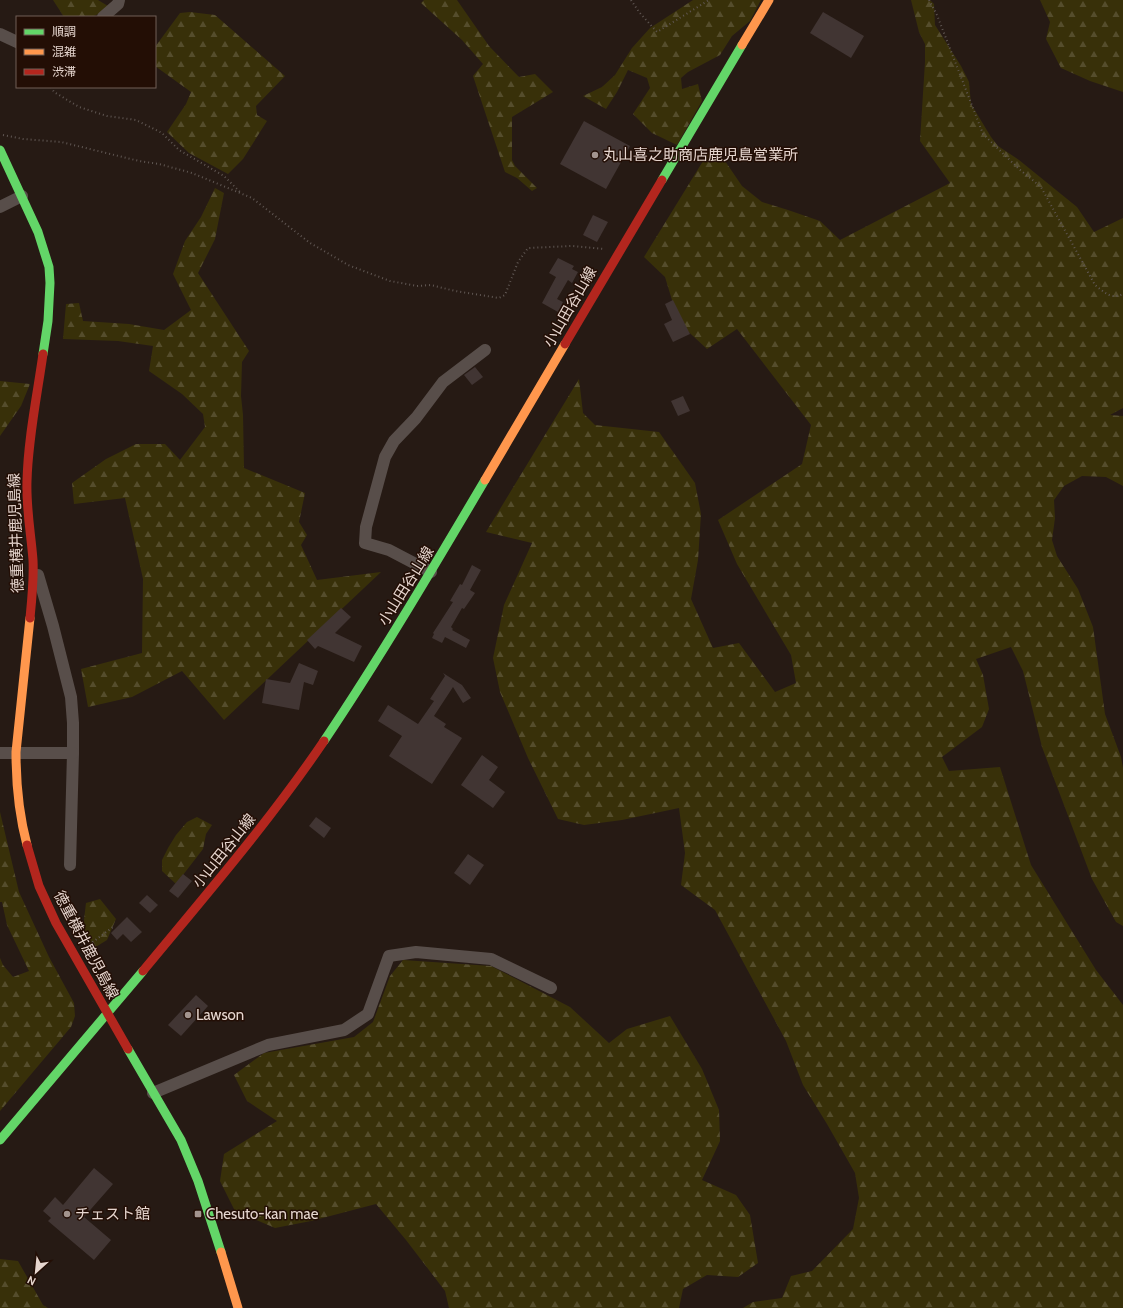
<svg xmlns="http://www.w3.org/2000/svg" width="1123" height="1308" font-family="Cabin,'Noto Sans JP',sans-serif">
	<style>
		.forest { fill: url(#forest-firs) }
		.building { fill: #413533 }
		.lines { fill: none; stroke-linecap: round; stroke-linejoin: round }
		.path { stroke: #605753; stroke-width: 2; stroke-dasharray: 1 3; stroke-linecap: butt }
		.street { stroke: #584e4a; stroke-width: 12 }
		.fast { stroke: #63d668; stroke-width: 9 }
		.slow { stroke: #ff974d; stroke-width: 9 }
		.jam { stroke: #b3261e; stroke-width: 9 }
		.poi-dot { fill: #a3948e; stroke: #230e05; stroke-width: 1.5 }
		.labels { text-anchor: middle; stroke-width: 3; stroke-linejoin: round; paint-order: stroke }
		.poi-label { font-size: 15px; fill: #e6d6cf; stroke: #230e05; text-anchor: start }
		.street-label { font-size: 15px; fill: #e6d6cf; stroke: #230e05 }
	</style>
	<defs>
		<pattern id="forest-firs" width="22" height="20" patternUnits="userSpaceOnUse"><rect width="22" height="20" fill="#383009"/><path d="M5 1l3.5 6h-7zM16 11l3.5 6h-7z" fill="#554d2c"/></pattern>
	</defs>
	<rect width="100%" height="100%" fill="#261a14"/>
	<g class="forest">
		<path d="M53,0h45l10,6c-14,15 -25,11 -44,11z"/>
		<path d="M424,0h33l32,46 30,31 16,-3 18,18 -41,25v43l3,6 22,22 -5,3 -15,-13 -12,-6 -32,-96 10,-12 -21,-24 -41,-37z"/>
		<path d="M693,0h68l-11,21 -18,15 -12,19 -32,17 -7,6 1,11 16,-5 4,17 -25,44 -25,-12 -19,-19 17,-26 -3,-10 -19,-8 -11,22 -11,17 -23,-13 19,-9 13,-12 17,-27 18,-20z"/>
		<path d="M911,0h19l4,4 1,21 26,41 8,16 2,22 20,33 7,9 21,14 58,47 17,25 29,-14v190l-13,7 13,1v70l-17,-9 -24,-1 -18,10 -10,14 1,18 -3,22 5,16 21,33 15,38 12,87 16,43 2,11v158l-7,-4 -24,-43 -50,-132 -19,-76 -12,-24 -35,12 7,16 6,34 -7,18 -40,30 7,14 51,-4 31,98 65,105 27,35v303h-380l10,-6 29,-4 9,-22 21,-5 41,-42 6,-31 -4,-25 -28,-49 -24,-39 -17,-44 -71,-131 -34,-25 4,-32 -6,-45 -57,12 -38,5 -26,-6 -30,-61 -28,-66 -7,-34 11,-53 28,-62 -46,-11 93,-153 4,34 12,12 64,7 36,51 6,31 -3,46 -7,39 22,49 26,-5 36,49 21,-9 -5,-28 -54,-91 -19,-44 84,-56 9,-39 -74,-96 -30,20 -28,-26 -14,-46 -21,-20 64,-104 17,8 17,25 20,16 26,8 32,11 20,19 110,-57 -30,-42 5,-79v-18l-6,-12z"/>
		<path d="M1040,0h83v92l-33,-11 -29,-13 -15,-29 4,-17z"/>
		<path d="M190,12l25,3 70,61 -29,30 1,9 10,6 -24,38 -15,15 -39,-21 -22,-21 19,-28 5,-12 -36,-26v-19l25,-34z"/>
		<path d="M215,188l9,5 -9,46 -17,34 51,78 -7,11 -1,34 2,19 1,53 61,25 -6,29 8,13 -6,10 16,35 64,-8 -157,148 -42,-49 -50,26 -44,10 -7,-38 61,-16 1,-74 -18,-81 -51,6 -2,-21 34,-24 30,-15h29l15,16 25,-33 -2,-13 -21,-20 -33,-23 4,-25 -35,-5 -55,-2 3,-35 13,-1 4,18 46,3 35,6 27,-20 -18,-36 12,-33 16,-24z"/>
		<path d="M0,381l30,3 -9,22 -21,30z"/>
		<path d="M0,812l19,80 30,65 25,46 1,13 -4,11 -71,84v-153l3,7 10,12 16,-6 -22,-46 -5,-23h-2z"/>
		<path d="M197,817l15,8 -6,9 -3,15 -27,35 -14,-13v-11l6,-12 8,-13 11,-13z"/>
		<path d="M100,899l16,20 -9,21 -13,8 -8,-8 -2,-20 2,-17z"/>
		<path d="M403,960l88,6 79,41 39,36 18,-14 43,-13 32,53 17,41 1,31 -18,39 34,15 14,20 8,48 -20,14 -31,-2 -24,14 -4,19h-230l-4,-17 -39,-51 -30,-36 -65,17 -36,7 -40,-17 -15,-30 4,-27 53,-33 -30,-20 -13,-26 30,-22 90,-16 19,-15 17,-46z"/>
		<path d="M0,1259l18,2 25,44 5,3h-48z"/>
	</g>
	<g class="building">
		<path d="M823,12l41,24 -13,22 -41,-25z"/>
		<path d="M584,121l46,25 -24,43 -46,-25z"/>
		<path d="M593,215l15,7 -11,20 -14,-7z"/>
		<path d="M558,258l16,8 -2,3 6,3 -6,11 -4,-3 -11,19 6,3 -5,10 -16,-9 14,-26 -7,-4z"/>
		<path d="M673,300l17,34 -17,8 -9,-18 8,-4 -7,-16z"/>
		<path d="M475,367l8,10 -11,8 -8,-10z"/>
		<path d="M683,396l7,15 -12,5 -7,-15z"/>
		<path d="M472,565l9,5 -11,20 5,3 -11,16 -2,-1 -11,19 2,2 -1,1 18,10 -4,8 -21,-11 -3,6 -10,-5 2,-4 -1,-1 20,-31 -3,-1 10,-17 2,1z"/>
		<path d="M341,608l10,9 -16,16 27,13 -8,16 -36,-16 -3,3 -8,-9z"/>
		<path d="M299,663l19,8 -5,14 -9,-3 -5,28 -37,-7 4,-24 24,4z"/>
		<path d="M443,673l19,12 9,13 -8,5 -10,-16 -19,29 12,8 -2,3 18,11 -30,46 -43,-28 13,-20 -24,-15 10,-16 30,19 16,-23 -4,-2 15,-23z"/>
		<path d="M482,755l16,12 -9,13 16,12 -12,16 -32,-23z"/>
		<path d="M316,817l15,11 -7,10 -15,-12z"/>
		<path d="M468,854l16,11 -14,20 -16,-12z"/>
		<path d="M183,874l9,7 -14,17 -9,-7z"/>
		<path d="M147,895l11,10 -8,8 -11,-10z"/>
		<path d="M127,917l15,15 -11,10 -8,-8 -6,6 -6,-7z"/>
		<path d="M196,995l12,11 -27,30 -13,-11z"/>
		<path d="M94,1168l19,16 -29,33 27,23 -17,20 -46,-39 3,-3 -8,-7 12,-14 8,8z"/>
	</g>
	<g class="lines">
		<g class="path">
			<path d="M631,0l8,12 18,20 52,-32"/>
			<path d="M929,0l8,15 46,119 36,35 22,18 54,98c9,7 16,15 28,9"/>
			<path d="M51,87l3,5 25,15 28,9 29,4 26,13 17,17 45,26 17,17"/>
			<path d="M3,135l20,4 38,3 78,19 20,3 33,9 60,25 58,45 38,22 42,16 27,5 14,-1 24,6 44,7 6,-3 13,-33 10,-14 44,-2 33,3"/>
			<path d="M86,947l27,-20"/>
		</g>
		<g class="street">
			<path d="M103,17l15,-13 1,-4"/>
			<path d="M0,34l17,8"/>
			<path d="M0,207l22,-11"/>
			<path d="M431,572l-42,-22 -24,-7 1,-16 19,-70 9,-16 22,-23 27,-36 42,-32"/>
			<path d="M38,575l15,51 18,71 2,26v30l-3,112"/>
			<path d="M0,753h73"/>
			<path d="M153,1093l115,-48 76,-15 24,-16 21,-58 27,-4 75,7 60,29"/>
		</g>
		<g class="fast">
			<path d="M0,150l38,82 11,35 1,16 -2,38 -5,33"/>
			<path d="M662,180l80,-135"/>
			<path d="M324,741c57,-85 109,-173 161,-261"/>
			<path d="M128,1049l53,91 17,41 23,71"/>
			<path d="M0,1140l143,-169"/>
		</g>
		<g class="slow">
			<path d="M742,45l27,-45"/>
			<path d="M485,480l80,-136"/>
			<path d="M27,845c-8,-30 -11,-62 -11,-93l14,-134"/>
			<path d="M221,1252l17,56"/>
		</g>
		<g class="jam">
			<path d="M565,344l97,-164"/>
			<path d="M30,618c2,-20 4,-39 3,-58 -2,-26 -7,-52 -6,-79 1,-42 10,-85 16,-127"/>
			<path d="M27,845l12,41 17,37 72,126"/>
			<path d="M143,971c62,-75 126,-149 181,-230"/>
		</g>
	</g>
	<g class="poi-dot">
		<circle cx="595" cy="155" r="4"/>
		<circle cx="188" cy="1015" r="4"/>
		<circle cx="67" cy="1214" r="4"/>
		<rect x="194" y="1210" width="8" height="8" rx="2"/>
	</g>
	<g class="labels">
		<g class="poi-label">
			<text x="603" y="160">丸山喜之助商店鹿児島営業所</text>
			<text x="196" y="1020">Lawson</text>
			<text x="75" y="1219">チェスト館</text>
			<text x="206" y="1219">Chesuto-kan mae</text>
		</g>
		<g class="street-label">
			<text transform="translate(570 307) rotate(-60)" y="5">小山田谷山線</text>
			<text transform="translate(16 533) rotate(-92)" y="5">徳重横井鹿児島線</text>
			<text transform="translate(406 586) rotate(-58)" y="5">小山田谷山線</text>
			<text transform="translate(224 851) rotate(-51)" y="5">小山田谷山線</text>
			<text transform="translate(86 945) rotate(62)" y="5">徳重横井鹿児島線</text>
		</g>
	</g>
	<rect x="16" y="16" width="140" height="72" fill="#230e05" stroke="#715e56"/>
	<rect x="24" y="29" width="20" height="6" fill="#63d668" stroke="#715e56"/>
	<text x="52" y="36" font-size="12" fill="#e6d6cf">順調</text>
	<rect x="24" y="49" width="20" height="6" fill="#ff974d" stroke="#715e56"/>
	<text x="52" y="56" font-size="12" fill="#e6d6cf">混雑</text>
	<rect x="24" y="69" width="20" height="6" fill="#b3261e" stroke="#715e56"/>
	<text x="52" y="76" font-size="12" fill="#e6d6cf">渋滞</text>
	<g transform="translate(36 1272) rotate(207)" stroke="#230e05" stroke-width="3" paint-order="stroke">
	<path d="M0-3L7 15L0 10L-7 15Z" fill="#e6d6cf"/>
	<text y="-6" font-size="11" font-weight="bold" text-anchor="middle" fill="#e6d6cf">N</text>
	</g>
</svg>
